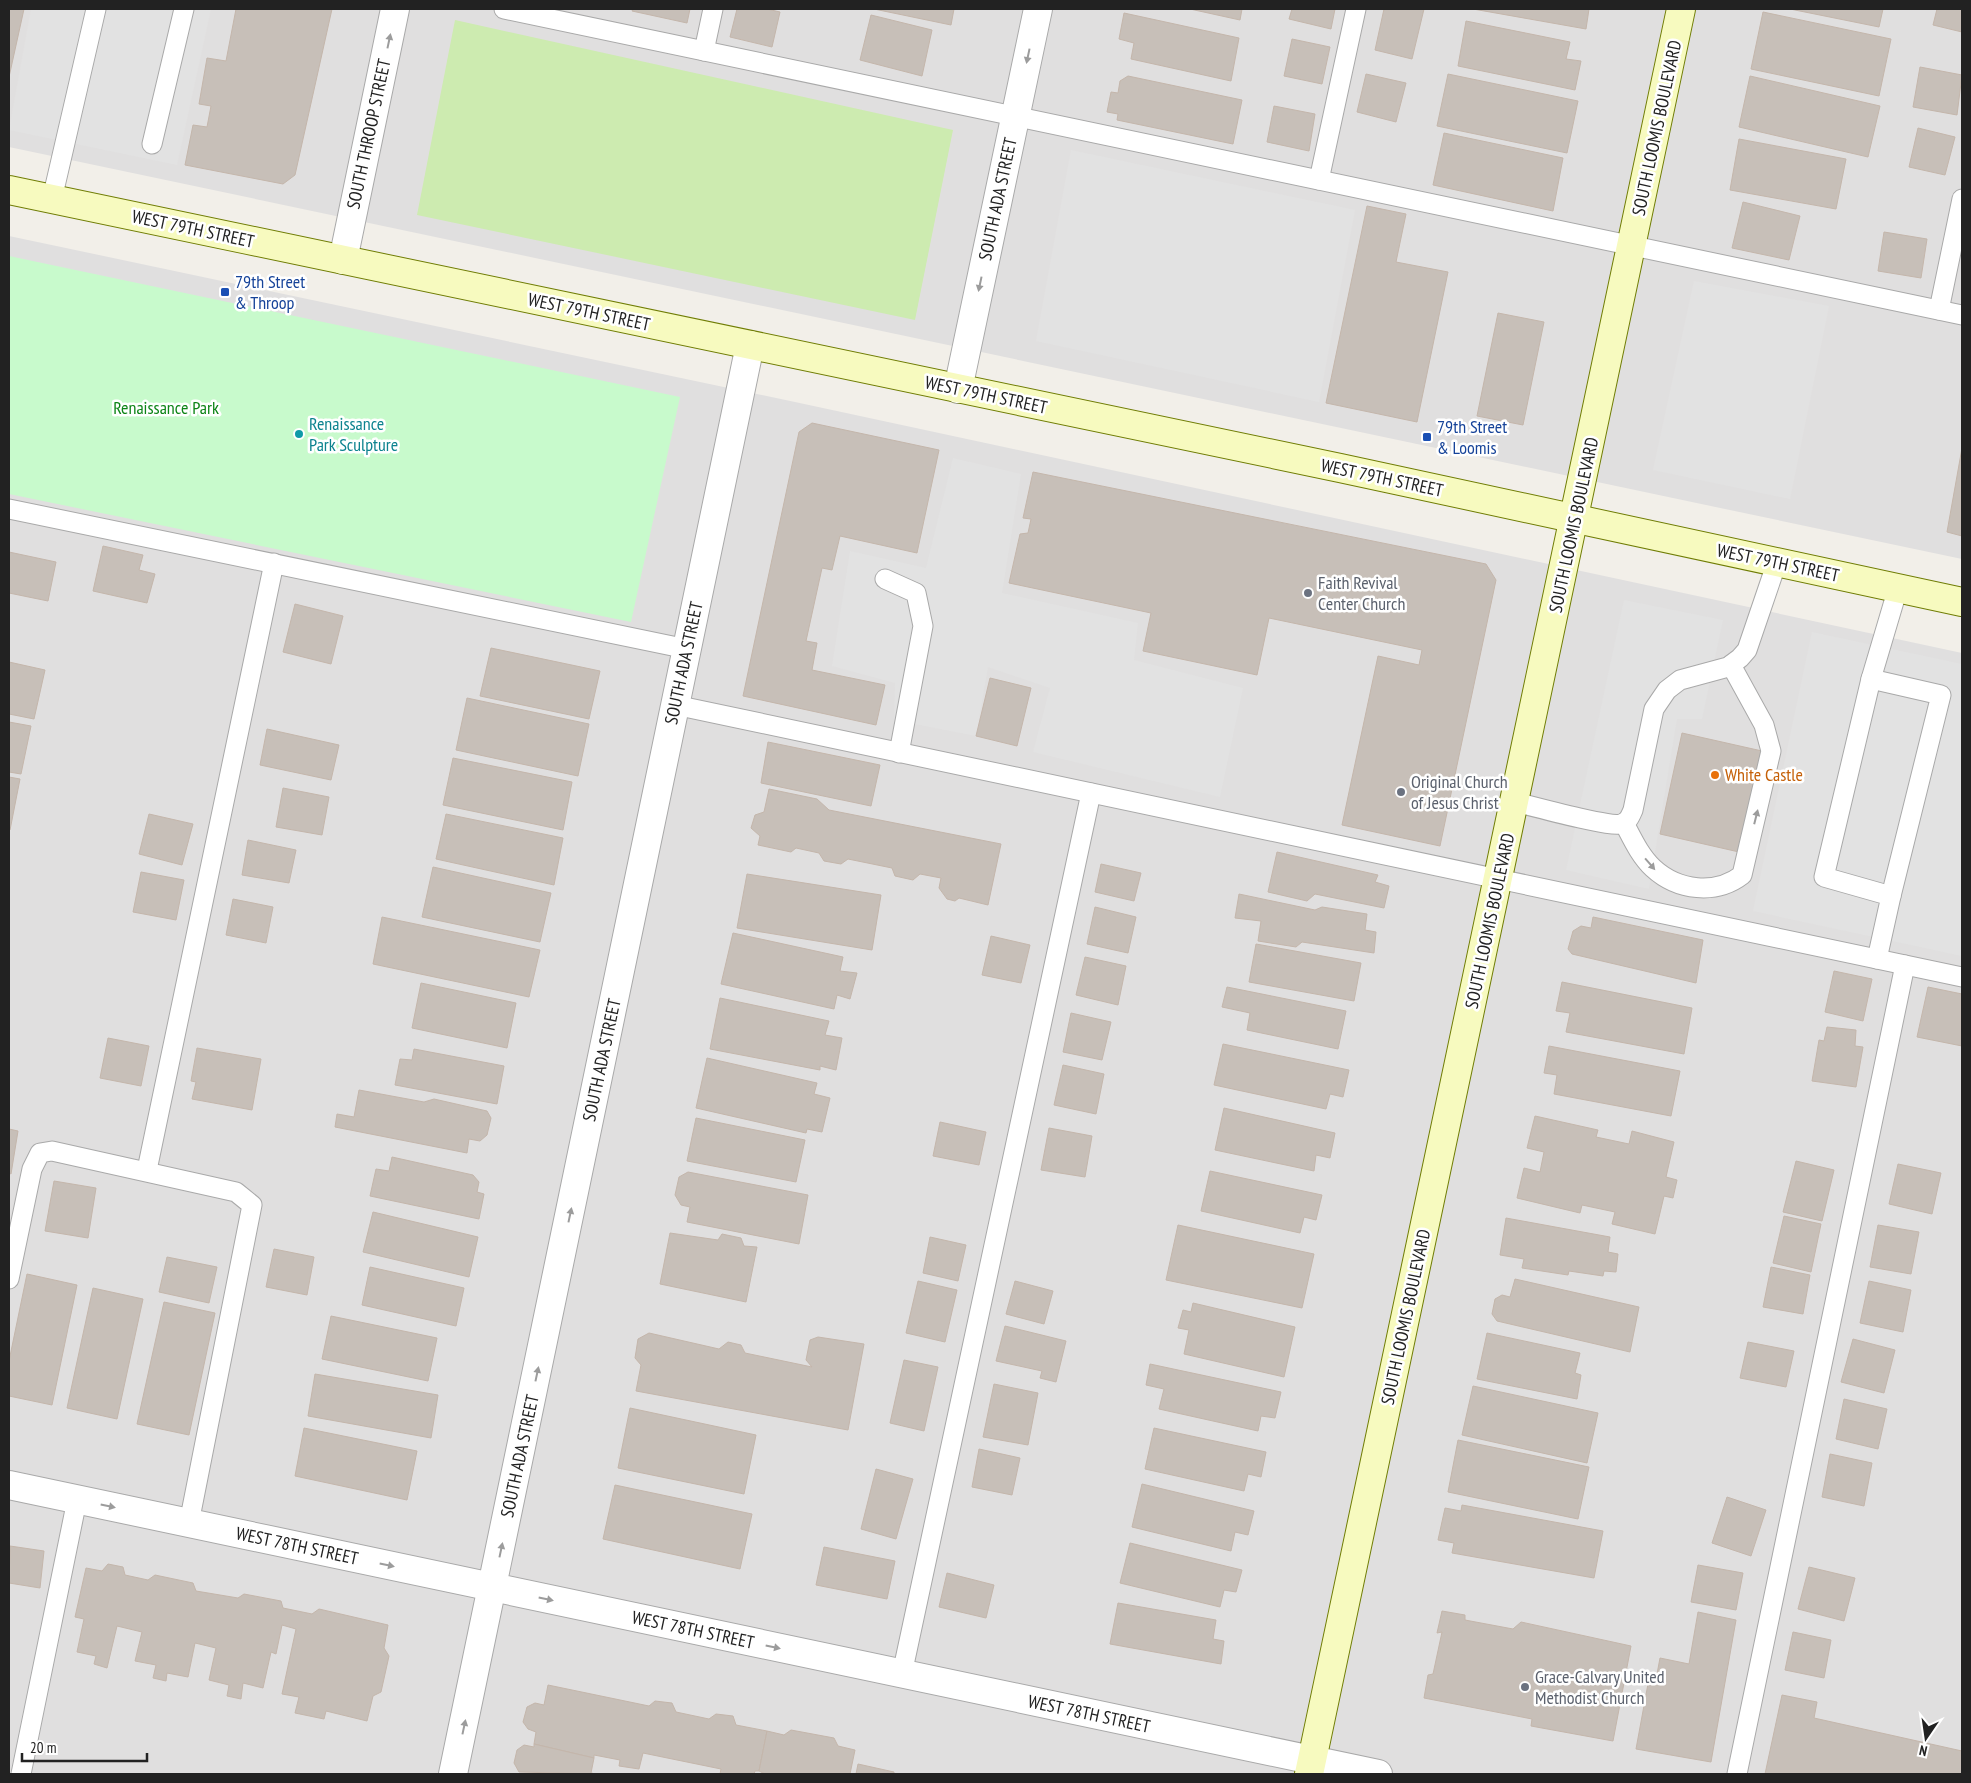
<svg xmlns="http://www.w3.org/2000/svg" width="1971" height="1783" font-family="'PT Sans Narrow',sans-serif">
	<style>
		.residential { fill: #e0dfdf }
		.grass { fill: #cdebb0 }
		.park { fill: #c8facc }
		.parking { fill: #e2e2e2 }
		.building { fill: #c7bfb8; stroke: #c4b6ab }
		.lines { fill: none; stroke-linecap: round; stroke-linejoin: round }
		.lane-casing { stroke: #a9a9a9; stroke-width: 21 }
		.street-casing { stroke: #a9a9a9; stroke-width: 30 }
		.secondary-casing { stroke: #707d05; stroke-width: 30 }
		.lane { stroke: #fff; stroke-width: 19 }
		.street { stroke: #fff; stroke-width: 28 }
		.secondary { stroke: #f7fabf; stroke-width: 28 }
		.oneway { fill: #9c9c9c }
		.transit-dot { fill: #1a4fb4; stroke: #fff; stroke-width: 2 }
		.culture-dot { fill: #0f9aa8; stroke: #fff; stroke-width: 2 }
		.worship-dot { fill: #6b7280; stroke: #fff; stroke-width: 2 }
		.food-dot { fill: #e8710a; stroke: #fff; stroke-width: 2 }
		.labels { text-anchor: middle; stroke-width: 5; stroke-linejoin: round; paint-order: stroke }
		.street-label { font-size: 18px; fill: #222; stroke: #fff }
		.transit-label { font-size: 18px; fill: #164399; stroke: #fff; text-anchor: start }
		.park-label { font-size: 18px; fill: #0c8416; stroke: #fff }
		.culture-label { font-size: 18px; fill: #0d838f; stroke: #fff; text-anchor: start }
		.worship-label { font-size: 18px; fill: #5b616d; stroke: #fff; text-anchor: start }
		.food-label { font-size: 18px; fill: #c56008; stroke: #fff; text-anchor: start }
	</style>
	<rect width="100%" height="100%" fill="#f2efe9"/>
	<g class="residential">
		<path d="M9,9h1953v550l-1953,-412z"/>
		<path d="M9,236l786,166 1167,251v1121h-1953z"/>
	</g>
	<path class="grass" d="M455,20l498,110 -38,190 -498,-105z"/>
	<path class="park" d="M9,256l671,141 -49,225 -622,-128z"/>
	<g class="parking">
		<path d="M31,9h180l-34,156 -168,-35z"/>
		<path d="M1071,150l284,60 -36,192 -283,-61z"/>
		<path d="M1694,281l135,25 -39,193 -137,-29z"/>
		<path d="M953,458l68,16 -19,119 136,30 -4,37 109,28 -23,109 -187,-45 17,-64 -62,-21 -12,69 -82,-16 1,-37 -63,-17 18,-115 76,17z"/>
		<path d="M1624,600l99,20 -21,99h-25l-28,170 -83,-19z"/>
		<path d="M1812,632l150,32v292l-209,-45z"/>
	</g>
	<g class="building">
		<path d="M9,9h15l-15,68z"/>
		<path d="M236,9h96l-37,166 -12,9 -98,-19 8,-40 14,2 4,-21 -12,-2 8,-46 19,3z"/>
		<path d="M633,9h57l-3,14 -55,-12z"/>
		<path d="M737,9h30l13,3 -8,35 -42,-10z"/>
		<path d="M874,9h80l-3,16z"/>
		<path d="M1190,9h52l-2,11z"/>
		<path d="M1292,9h43l-4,20 -42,-10z"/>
		<path d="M1384,9h40l-12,50 -37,-9z"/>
		<path d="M1473,9h116l-3,20z"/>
		<path d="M1790,9h93l-4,18z"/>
		<path d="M1937,9h25v23l-29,-7z"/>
		<path d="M1763,12l128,27 -12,57 -128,-27z"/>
		<path d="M1124,13l115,25 -8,43 -100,-22 3,-16 -15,-4z"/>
		<path d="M871,15l61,15 -10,46 -62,-16z"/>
		<path d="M1466,21l104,21 -4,17 15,2 -6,29 -117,-24z"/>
		<path d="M1292,39l38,8 -8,37 -38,-8z"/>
		<path d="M1920,67l42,8 -5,40 -44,-8z"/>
		<path d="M1366,74l40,9 -10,39 -39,-10z"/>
		<path d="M1448,74l130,27 -11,52 -130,-27z"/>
		<path d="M1128,76l114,24 -9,44 -116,-24 1,-6 -11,-2 4,-20 7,1 2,-12z"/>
		<path d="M1750,76l130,30 -12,51 -129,-30z"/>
		<path d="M1274,106l41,8 -6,37 -42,-9z"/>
		<path d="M1918,128l37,9 -10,38 -36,-8z"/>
		<path d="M1444,133l119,25 -10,53 -120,-26z"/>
		<path d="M1739,139l107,20 -10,50 -106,-19z"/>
		<path d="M1743,202l57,14 -11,44 -57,-12z"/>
		<path d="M1367,206l39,8 -10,48 52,10 -31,150 -91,-19z"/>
		<path d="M1884,232l43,7 -6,39 -43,-7z"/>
		<path d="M1498,313l46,9 -21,103 -46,-9z"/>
		<path d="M812,423l127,27 -22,103 -77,-17 -8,34 -10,-2 -16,73 11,2 -5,27 73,15 -9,40 -133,-29 56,-264z"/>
		<path d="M1962,448v88l-15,-4z"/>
		<path d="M1033,472l453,92 10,16 -56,266 -98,-21 36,-169 41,9 3,-15 -153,-32 -12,57 -114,-24 8,-38 -142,-30 11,-49 8,-1 3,-14 -8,-1z"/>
		<path d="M103,546l40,9 -4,15 16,4 -8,29 -54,-12z"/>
		<path d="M9,552l47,10 -8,39 -39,-8z"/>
		<path d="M295,604l48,12 -12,48 -48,-12z"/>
		<path d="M491,648l109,23 -11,48 -109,-23z"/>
		<path d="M9,662l36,8 -11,49 -25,-5z"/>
		<path d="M990,678l41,10 -14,58 -41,-10z"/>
		<path d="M467,698l122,26 -11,52 -122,-26z"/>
		<path d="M9,722l22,4 -10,48 -12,-2z"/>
		<path d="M267,729l72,16 -8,35 -71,-15z"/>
		<path d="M1682,733l80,18 -23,101 -79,-18z"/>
		<path d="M768,742l112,23 -9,41 -110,-23z"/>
		<path d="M453,758l119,24 -9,48 -120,-25z"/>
		<path d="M9,777l11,2 -10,51h-1z"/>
		<path d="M283,788l46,9 -7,38 -46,-8z"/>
		<path d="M769,789l48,10 12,11 172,34 -13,61 -29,-7 -4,3 -8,-2 -8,-11 2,-10 -21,-4 -7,6 -18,-4 -3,-8 -44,-9 -7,5 -17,-3 -5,-8 -23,-5 -5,4 -33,-7 2,-9 -9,-8 4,-13 9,-3z"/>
		<path d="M149,814l44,10 -11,41 -43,-11z"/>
		<path d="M446,814l117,24 -9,47 -118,-26z"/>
		<path d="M248,840l48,10 -7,33 -47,-8z"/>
		<path d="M1277,852l101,23 -3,7 14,4 -5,22 -69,-14 -8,7 -39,-9z"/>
		<path d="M1101,864l40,9 -7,28 -39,-9z"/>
		<path d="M433,867l118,26 -11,49 -118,-25z"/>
		<path d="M141,872l43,8 -8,40 -43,-8z"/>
		<path d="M747,874l134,21 -9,55 -135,-22z"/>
		<path d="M1239,894l76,16 7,-3 45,7 -2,16 11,2 -2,21 -72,-11 -6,5 -38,-6 3,-20 -26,-3z"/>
		<path d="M233,899l40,8 -7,36 -40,-8z"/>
		<path d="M1095,907l41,10 -8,36 -41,-9z"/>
		<path d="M382,917l158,33 -11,47 -156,-33z"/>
		<path d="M1593,917l110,23 -7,43 -124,-29 -4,-5 5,-18 8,-5 10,2z"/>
		<path d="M733,933l110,24 -3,14 17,2 -7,26 -13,-4 -3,14 -113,-25z"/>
		<path d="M991,936l39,9 -9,38 -39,-8z"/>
		<path d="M1256,944l105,19 -7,38 -105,-19z"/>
		<path d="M1085,957l41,9 -8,39 -42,-10z"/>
		<path d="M1834,971l38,8 -9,42 -38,-9z"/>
		<path d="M1562,982l130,26 -8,46 -118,-22 4,-19 -14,-2z"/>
		<path d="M421,983l95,20 -9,45 -95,-20z"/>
		<path d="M1227,987l119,24 -8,38 -91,-19 3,-17 -28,-6z"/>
		<path d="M1928,987l34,7v52l-45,-9z"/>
		<path d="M720,998l109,23 -4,14 17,3 -6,32 -16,-4v4l-110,-21z"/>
		<path d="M1071,1013l40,9 -9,38 -39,-8z"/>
		<path d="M1827,1027l29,3 -1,16 8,1 -7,40 -44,-6 7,-41 5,1z"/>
		<path d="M108,1038l41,8 -8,40 -41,-8z"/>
		<path d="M1223,1044l126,26 -6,27 -13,-3 -4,15 -112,-24z"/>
		<path d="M1549,1046l131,25 -9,45 -117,-22 3,-19 -13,-2z"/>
		<path d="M197,1048l64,11 -9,51 -60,-11 4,-17 -5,-1z"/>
		<path d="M414,1049l90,17 -7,38 -102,-19 5,-26 12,1z"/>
		<path d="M707,1058l110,25 -3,11 16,4 -8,34 -15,-3 -1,4 -110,-25z"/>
		<path d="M1063,1065l41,9 -8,40 -42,-9z"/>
		<path d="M359,1090l65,12 10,-3 53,12 4,7 -4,17 -7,6 -11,-2 -2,14 -132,-26 2,-13 17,3z"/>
		<path d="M1224,1108l111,25 -5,25 -14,-3 -2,16 -99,-21z"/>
		<path d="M1535,1116l63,14 -2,7 33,7 3,-13 42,11 -8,35 11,3 -4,18 -9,-2 -9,38 -43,-10 3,-12 -33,-7 -2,8 -63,-15 7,-30 16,4 4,-20 -17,-4z"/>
		<path d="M696,1118l109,22 -9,42 -109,-21z"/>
		<path d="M940,1122l46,10 -7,33 -46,-9z"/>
		<path d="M1049,1128l43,8 -7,41 -44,-7z"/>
		<path d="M9,1129l9,2 -7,43 -2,-1z"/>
		<path d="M392,1157l81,18 6,7 -2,10 7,2 -5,25 -109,-23 6,-27 13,2z"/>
		<path d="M1796,1161l38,9 -12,51 -39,-9z"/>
		<path d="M1898,1164l43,9 -9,41 -43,-10z"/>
		<path d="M1210,1171l112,24 -6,25 -12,-3 -4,16 -99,-22z"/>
		<path d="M688,1172l120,23 -9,49 -112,-22 3,-15 -9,-2 -6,-10 4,-18z"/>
		<path d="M54,1181l42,7 -8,50 -43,-7z"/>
		<path d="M373,1212l105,25 -9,40 -106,-25z"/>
		<path d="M1784,1216l37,8 -10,48 -38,-9z"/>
		<path d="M1506,1218l104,19 -2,15 10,2 -2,18 -12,-1 -1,5 -34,-5 -1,4 -46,-7 2,-9 -24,-4z"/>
		<path d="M1178,1225l136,29 -12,54 -136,-28z"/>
		<path d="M1878,1225l41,7 -8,42 -41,-7z"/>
		<path d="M670,1233l48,7 4,-6 19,4 3,8 13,1 -11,55 -86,-18z"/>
		<path d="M930,1237l36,8 -8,36 -35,-8z"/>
		<path d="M274,1249l40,8 -7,38 -41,-8z"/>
		<path d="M167,1257l50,10 -8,36 -50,-11z"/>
		<path d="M370,1267l94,21 -8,38 -94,-21z"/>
		<path d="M1771,1267l39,8 -7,39 -40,-7z"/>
		<path d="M27,1274l50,11 -25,120 -43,-9v-35z"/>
		<path d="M1515,1279l124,28 -9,45 -133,-31 -5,-7 3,-15 7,-4 8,2z"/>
		<path d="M918,1281l39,9 -12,52 -39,-9z"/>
		<path d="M1015,1281l38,10 -9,33 -38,-10z"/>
		<path d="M1869,1281l42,9 -8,42 -43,-9z"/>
		<path d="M93,1288l50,11 -26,120 -50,-11z"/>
		<path d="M164,1302l51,11 -26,122 -52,-11z"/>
		<path d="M1193,1303l102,24 -11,50 -100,-23 5,-24 -11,-2 5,-18 8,2z"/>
		<path d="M331,1316l106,22 -9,43 -106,-22z"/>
		<path d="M1005,1326l61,15 -10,41 -16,-4 2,-7 -46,-10z"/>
		<path d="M649,1333l70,16 9,-7 13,3 4,8 67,14 -6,-7 4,-20 8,-3 46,7 -16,86 -212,-39 5,-26 -6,-7 3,-19z"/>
		<path d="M1487,1333l93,20 -5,20 6,2 -4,24 -100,-20z"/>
		<path d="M1853,1339l42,11 -11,43 -43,-11z"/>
		<path d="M1748,1342l46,9 -8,36 -46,-9z"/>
		<path d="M904,1360l34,7 -14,64 -34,-8z"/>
		<path d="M1150,1364l131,28 -6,26 -14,-2 -3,15 -99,-22 5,-20 -18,-4z"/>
		<path d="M315,1374l123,21 -7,43 -123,-22z"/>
		<path d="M994,1384l44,9 -10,52 -45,-8z"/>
		<path d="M1473,1386l125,27 -11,50 -125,-28z"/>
		<path d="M1844,1399l43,10 -9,40 -42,-10z"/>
		<path d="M630,1408l126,27 -12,59 -126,-26z"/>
		<path d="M304,1428l113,23 -10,49 -112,-24z"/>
		<path d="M1154,1428l112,24 -5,25 -13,-3 -4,17 -99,-22z"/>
		<path d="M1458,1440l131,27 -11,52 -130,-27z"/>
		<path d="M979,1449l41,9 -8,37 -40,-8z"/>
		<path d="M1830,1454l42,9 -8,43 -42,-9z"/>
		<path d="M876,1469l37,10 -17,60 -35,-10z"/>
		<path d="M1142,1484l112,27 -6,24 -13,-3 -4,19 -99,-24z"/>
		<path d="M615,1485l137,29 -12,55 -137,-30z"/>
		<path d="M1727,1497l39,13 -15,46 -39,-13z"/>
		<path d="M1462,1505l141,26 -9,47 -142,-25 2,-10 -16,-3 7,-32 16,3z"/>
		<path d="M1130,1543l112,27 -6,22 -12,-2 -4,17 -100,-24z"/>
		<path d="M10,1546l34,5 -4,37 -31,-5z"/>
		<path d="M824,1547l71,14 -8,38 -71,-14z"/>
		<path d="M108,1564l15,3 2,8 23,5 7,-5 38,8 3,8 42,7 6,-4 37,7 2,7 29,6 7,-5 69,16 -4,23 5,8 -8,36 -8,4 -6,25 -41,-10 -2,8 -29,-6 4,-16 -17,-3 14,-65 -14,-4 -6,29 -5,-2 -8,36 -20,-5 -2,16 -14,-3 2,-11 -20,-5 7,-32 -21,-5 -7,34 -21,-4 -1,8 -13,-3 3,-13 -21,-4 7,-29 -25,-6 -10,42 -13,-4 2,-8 -19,-4 7,-33 -9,-2 11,-49 16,3z"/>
		<path d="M1698,1565l45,8 -7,37 -45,-8z"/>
		<path d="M1809,1567l46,11 -11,43 -46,-12z"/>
		<path d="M947,1573l47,12 -8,33 -47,-11z"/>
		<path d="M1118,1603l98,17 -3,19 11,2 -3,23 -111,-20z"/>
		<path d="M1442,1611l23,4v5l48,9 8,-7 110,24 -18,95 -82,-15 1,-7 -108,-21 4,-23 5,-1 9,-42 -5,1z"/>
		<path d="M1698,1612l38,8 -25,142 -75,-13 14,-76 7,1 3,-16 29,6z"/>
		<path d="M1793,1632l38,8 -7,38 -39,-8z"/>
		<path d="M548,1685l101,21 6,-5 17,2 4,9 33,7 7,-5 17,2 3,9 31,6 -8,40h-4l-1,3h-34l1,-5 -78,-16 -4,16 -20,-3 1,-6 -26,-5v3l-60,-14 2,-12 -8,-3 -5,-7 4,-15 8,-4 9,2z"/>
		<path d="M1782,1695l35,7 -3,16 148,33v23h-197z"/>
		<path d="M791,1730l43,8 4,8 17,4 -5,24h-85l-6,-3 8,-40 17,4z"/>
		<path d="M534,1744l60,14 -3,15 5,1 -77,-2 -5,-9 3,-13 7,-5 10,2z"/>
		<path d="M858,1764l36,8v2h-38z"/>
	</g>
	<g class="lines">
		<g class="lane-casing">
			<g id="lane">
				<path d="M504,9l1458,306"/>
				<path d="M704,51l9,-42"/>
				<path d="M152,144l32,-135"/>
				<path d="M1319,180l37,-171"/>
				<path d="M52,199l44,-190"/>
				<path d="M1939,310l23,-111"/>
				<path d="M9,509l678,140"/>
				<path d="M885,579l31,14 7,33 -24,127"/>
				<path d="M1871,679l70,16 -50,201"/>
				<path d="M675,705l1287,272"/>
				<path d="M1515,802c16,4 98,26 106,22 7,-2 9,-7 12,-14l21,-101 13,-19 13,-10 48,-13 12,-9 7,-8 30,-88"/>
				<path d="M1624,823c8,15 16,33 29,45 25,23 63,27 89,7l29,-124 -7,-26 -33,-60"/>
				<path d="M1877,959l14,-63 -67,-19 47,-198 27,-91"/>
				<path d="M147,1170l127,-607"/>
				<path d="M9,1279l23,-110 8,-16 12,-2 184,41 16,13 -63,318"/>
				<path d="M902,1674l189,-881"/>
				<path d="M21,1774l56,-274"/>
				<path d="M1737,1774l168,-809"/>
			</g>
		</g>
		<g class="street-casing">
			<g id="street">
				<path d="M343,260l52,-251"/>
				<path d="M958,389l80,-380"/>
				<path d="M9,1485l1369,289"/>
				<path d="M453,1774l297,-1429"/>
			</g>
		</g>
		<g class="secondary-casing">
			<g id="secondary">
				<path d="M9,190l1331,278 622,134"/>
				<path d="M1309,1774l372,-1765"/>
			</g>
		</g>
		<use href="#lane" class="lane"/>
		<use href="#street" class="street"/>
		<use href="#secondary" class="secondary"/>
	</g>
	<defs><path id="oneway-solid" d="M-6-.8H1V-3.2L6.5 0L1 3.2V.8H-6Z" transform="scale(1.25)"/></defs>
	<g class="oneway">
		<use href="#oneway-solid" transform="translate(389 41) rotate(-78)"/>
		<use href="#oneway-solid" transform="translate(1028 56) rotate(102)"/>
		<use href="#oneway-solid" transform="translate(980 284) rotate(102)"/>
		<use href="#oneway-solid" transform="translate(1756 817) rotate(-76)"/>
		<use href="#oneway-solid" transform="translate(1650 864) rotate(49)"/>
		<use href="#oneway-solid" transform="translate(570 1215) rotate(-78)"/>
		<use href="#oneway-solid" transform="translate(537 1374) rotate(-78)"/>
		<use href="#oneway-solid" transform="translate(108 1506) rotate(12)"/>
		<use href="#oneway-solid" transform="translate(501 1550) rotate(-78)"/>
		<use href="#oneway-solid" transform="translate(387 1565) rotate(12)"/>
		<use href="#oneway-solid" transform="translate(546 1599) rotate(12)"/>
		<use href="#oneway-solid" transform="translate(773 1647) rotate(12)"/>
		<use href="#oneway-solid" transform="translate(464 1727) rotate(-78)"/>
	</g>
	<g class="transit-dot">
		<rect x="220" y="287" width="10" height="10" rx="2.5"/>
		<rect x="1422" y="432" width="10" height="10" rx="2.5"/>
	</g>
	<circle class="culture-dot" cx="299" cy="434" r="5"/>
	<g class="worship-dot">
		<circle cx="1308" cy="593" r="5"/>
		<circle cx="1401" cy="792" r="5"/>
		<circle cx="1525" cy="1687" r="5"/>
	</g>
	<circle class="food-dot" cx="1715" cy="775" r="5"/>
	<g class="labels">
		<g class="street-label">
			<text transform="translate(1657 128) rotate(-78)" y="6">SOUTH LOOMIS BOULEVARD</text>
			<text transform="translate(369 134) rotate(-78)" y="6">SOUTH THROOP STREET</text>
			<text transform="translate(998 199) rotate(-78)" y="6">SOUTH ADA STREET</text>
			<text transform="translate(193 229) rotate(12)" y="6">WEST 79TH STREET</text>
			<text transform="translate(589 312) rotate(12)" y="6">WEST 79TH STREET</text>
			<text transform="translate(986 395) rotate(12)" y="6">WEST 79TH STREET</text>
			<text transform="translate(1382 478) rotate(12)" y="6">WEST 79TH STREET</text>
			<text transform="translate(1574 525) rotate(-78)" y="6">SOUTH LOOMIS BOULEVARD</text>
			<text transform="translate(1778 563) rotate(12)" y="6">WEST 79TH STREET</text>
			<text transform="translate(684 663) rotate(-78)" y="6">SOUTH ADA STREET</text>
			<text transform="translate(1490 921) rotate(-78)" y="6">SOUTH LOOMIS BOULEVARD</text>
			<text transform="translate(602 1060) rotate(-78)" y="6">SOUTH ADA STREET</text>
			<text transform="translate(1406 1317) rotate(-78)" y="6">SOUTH LOOMIS BOULEVARD</text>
			<text transform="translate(520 1456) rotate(-78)" y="6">SOUTH ADA STREET</text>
			<text transform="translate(297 1546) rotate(12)" y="6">WEST 78TH STREET</text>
			<text transform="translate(693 1630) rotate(12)" y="6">WEST 78TH STREET</text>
			<text transform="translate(1089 1714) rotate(12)" y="6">WEST 78TH STREET</text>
		</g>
		<g class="transit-label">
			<text x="235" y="288">79th Street<tspan x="235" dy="21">&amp; Throop</tspan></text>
			<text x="1437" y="433">79th Street<tspan x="1437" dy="21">&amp; Loomis</tspan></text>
		</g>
		<g class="park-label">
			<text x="166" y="414">Renaissance Park</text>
		</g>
		<g class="culture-label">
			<text x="309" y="430">Renaissance<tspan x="309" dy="21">Park Sculpture</tspan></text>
		</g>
		<g class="worship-label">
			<text x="1318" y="589">Faith Revival<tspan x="1318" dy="21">Center Church</tspan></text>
			<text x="1411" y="788">Original Church<tspan x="1411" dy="21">of Jesus Christ</tspan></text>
			<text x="1535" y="1683">Grace-Calvary United<tspan x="1535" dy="21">Methodist Church</tspan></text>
		</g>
		<g class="food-label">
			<text x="1725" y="781">White Castle</text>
		</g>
	</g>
	<rect width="1971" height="1783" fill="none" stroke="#222222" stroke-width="20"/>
	<g transform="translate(1926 1738) rotate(193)" stroke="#ffffff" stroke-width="4" paint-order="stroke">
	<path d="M0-4L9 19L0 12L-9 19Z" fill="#222222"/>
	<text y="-8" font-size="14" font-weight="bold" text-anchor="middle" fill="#222222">N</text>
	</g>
	<path d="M22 1753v8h125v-8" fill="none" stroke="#222222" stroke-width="2.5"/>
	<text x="30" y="1753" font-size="15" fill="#222222" stroke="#ffffff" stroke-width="4" paint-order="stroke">20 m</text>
</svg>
